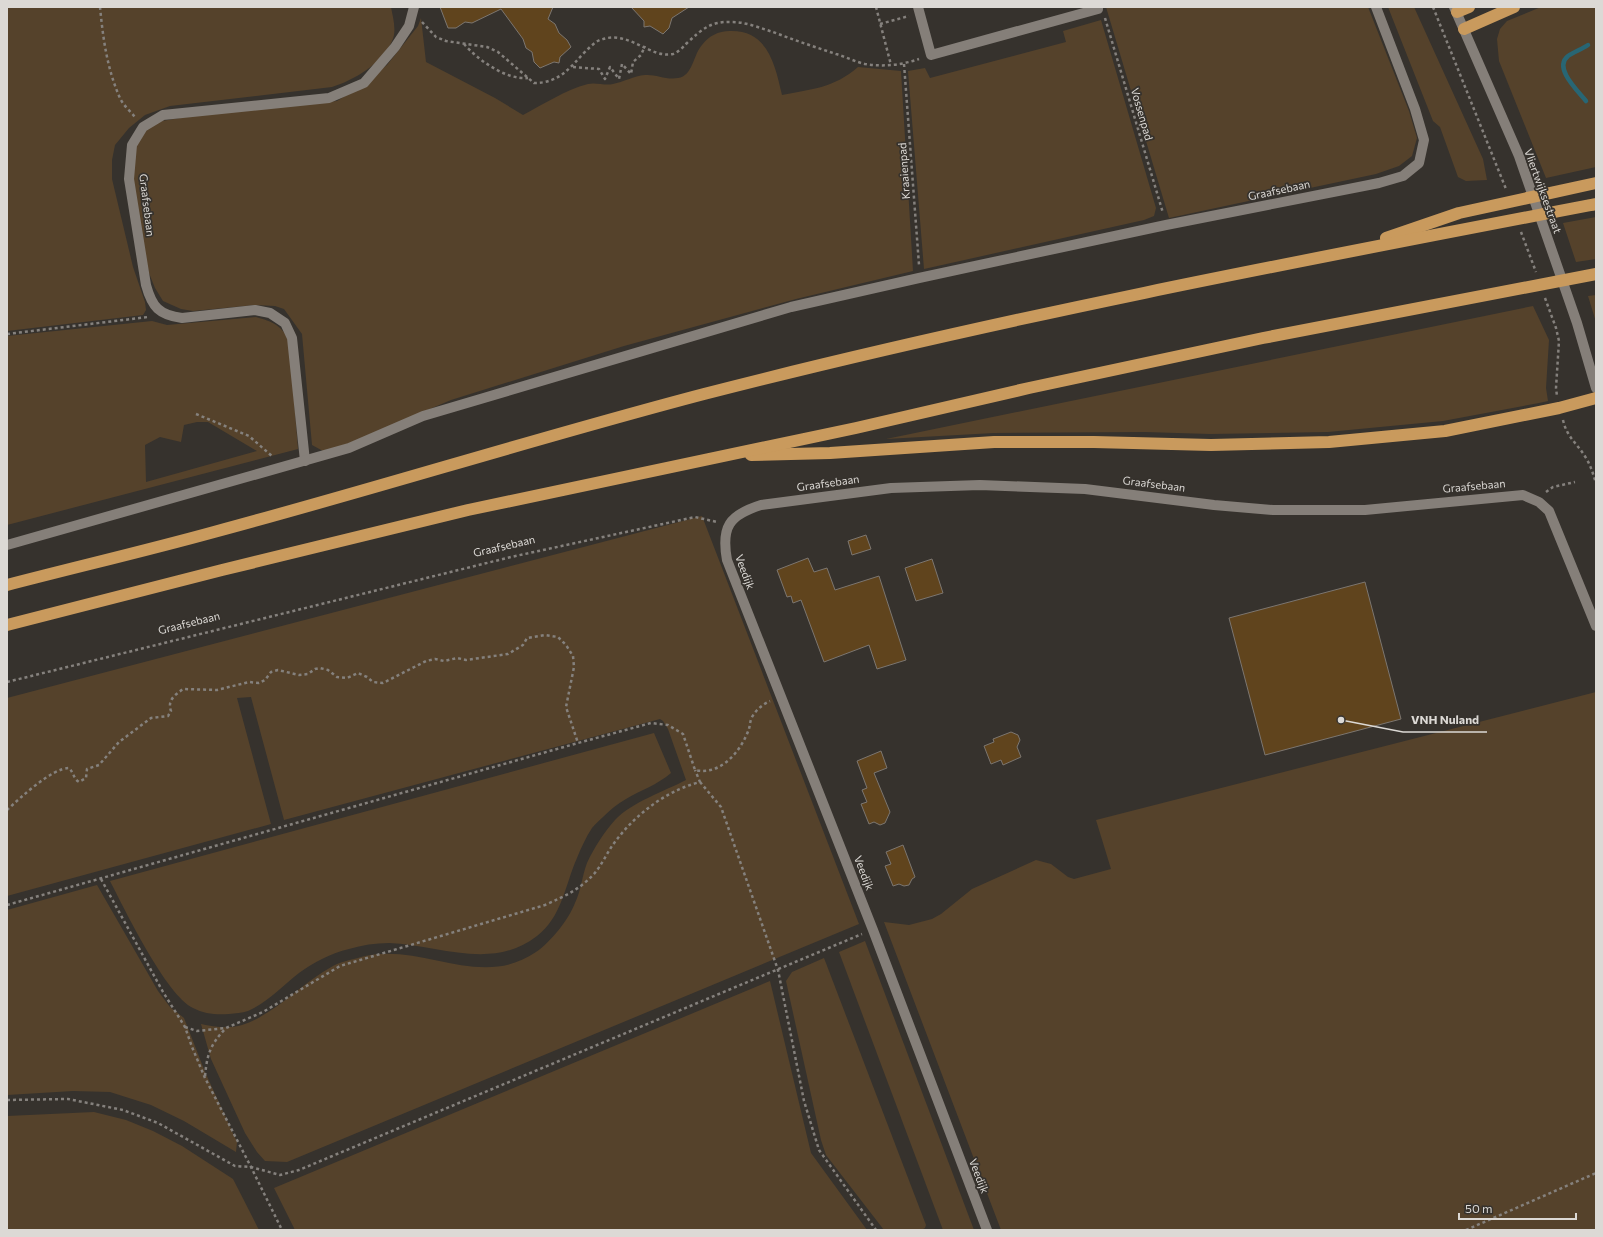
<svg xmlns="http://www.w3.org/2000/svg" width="1603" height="1237" font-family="Commissioner,sans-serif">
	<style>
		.green { fill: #55422b; fill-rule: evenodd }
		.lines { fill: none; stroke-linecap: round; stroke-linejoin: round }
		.stream { stroke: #286674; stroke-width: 4.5 }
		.building { fill: #60441d; stroke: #7c7670 }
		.path { stroke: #85817d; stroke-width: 2.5; stroke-dasharray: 3 3; stroke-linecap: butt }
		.street { stroke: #857f79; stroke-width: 10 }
		.secondary { stroke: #857f79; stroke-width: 10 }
		.highway { stroke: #c99a5d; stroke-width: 12 }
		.labels { text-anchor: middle; stroke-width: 3.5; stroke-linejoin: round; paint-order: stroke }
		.street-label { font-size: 11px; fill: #dcd9d5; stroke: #36322d }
		.leader { fill: none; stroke: #dcd9d5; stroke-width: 1.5 }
		.callout-dot { fill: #dcd9d5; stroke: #36322d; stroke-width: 1.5 }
		.callout-label { font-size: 12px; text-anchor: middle; font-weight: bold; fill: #dcd9d5; stroke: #36322d; stroke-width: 3.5; stroke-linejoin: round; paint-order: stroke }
	</style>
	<rect width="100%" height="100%" fill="#36322d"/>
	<g class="green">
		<path d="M7,7h384c2,11 6,24 1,34 -10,23 -38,39 -60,46l-162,19 -25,9 -16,13 -14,17 -3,15v19l21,88 12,35 1,8 -3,5 -136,16z"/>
		<path d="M1106,7h262l41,104 8,27 -5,18 -13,10 -23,8 -207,44z"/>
		<path d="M1388,7h26l69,152 4,21 -21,1 -8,-4 -18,-50 -7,-6z"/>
		<path d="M1541,7h55v160l-50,11 -47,-117 -2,-22 3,-10 7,-8z"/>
		<path d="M421,18l5,44 69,36 28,17c21,-11 42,-25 65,-31 8,-2 17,2 25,0 10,-2 21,-8 32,-9 10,-1 21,5 33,3 15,-2 15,-23 24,-33 7,-9 16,-14 28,-14 38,-1 45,34 52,64 30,-6 52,-7 76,-28l43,4 12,200 -117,28 -172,47 -173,54 -111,47 -17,4 -11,-6 -10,-111 -18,-25 -9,-3 -20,-1 -62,6 -12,-2 -18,-8 -8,-13 -6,-15 -21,-92 3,-31 17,-22 14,-7 36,-6 139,-14 24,-15 26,-21 31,-39z"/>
		<path d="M1101,20l55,188 -2,8 -10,4 -220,49 -16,-198 17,-3 5,10 136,-36 -3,-11z"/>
		<path d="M1596,217v42l-20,3 -13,-39z"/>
		<path d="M1596,295v27l-8,-26z"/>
		<path d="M1533,306l16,34 -3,48 2,13 -9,2 -96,18 -115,11 -118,2 -65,-2 -151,1 -108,6z"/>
		<path d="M256,317c17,5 23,7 33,22l9,110 -291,76v-189l145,-15 15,4zM197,422h11l49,29 -111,31 -1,-37 15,-8 21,5 3,-17z"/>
		<path d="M702,516l157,408 -572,238 -22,-1 -8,-9 -12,-19 -34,-74 -10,-35c13,3 28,5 41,1 32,-10 61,-43 91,-59 9,-5 22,-7 32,-10 58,-13 116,34 171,-4 14,-9 33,-33 39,-49 6,-12 7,-27 12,-40 7,-15 17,-31 28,-43 17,-18 50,-29 71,-40l-18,-51 -5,-8 -3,-2 -376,101 -33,-123 -14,1 34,126 -264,72v-198z"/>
		<path d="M1596,692v538h-595l-117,-308 25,3 23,-6 9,-5 31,-25 64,-29 15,4 17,13 6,2 37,-10 -15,-49z"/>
		<path d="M654,733l17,40c-14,12 -30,17 -45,26 -9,5 -16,11 -23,18 -4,4 -8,7 -11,11 -6,9 -11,20 -15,30 -12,27 -15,59 -40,78 -45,35 -98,9 -148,7 -14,0 -27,2 -40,6 -18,4 -36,14 -50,24 -17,13 -32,30 -51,38 -6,2 -13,2 -19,3 -12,1 -25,0 -36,-6 -27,-13 -68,-98 -83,-127z"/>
		<path d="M97,885l61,106 12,16 14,11 21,54 32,70 -1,10 -52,-31 -33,-16 -41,-13 -37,-1 -66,4v-185z"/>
		<path d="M865,941l109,289h-31l-104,-278z"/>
		<path d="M824,958l102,267 -1,3 -4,2h-37l-58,-75 -5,-15 -35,-159 6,-9z"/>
		<path d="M770,981l41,172 56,77h-572l-21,-42z"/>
		<path d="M94,1112l32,8 27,11 29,15 51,33 26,51h-252v-114z"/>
	</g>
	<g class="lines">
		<path class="stream" d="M1586,101c-8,-10 -33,-33 -18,-45 6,-4 14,-7 20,-11"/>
	</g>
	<g class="building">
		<path d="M440,7h113l-5,12 7,5 4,9 8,7 4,7 -11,10 -1,6 -5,-1 -14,6 -6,-6 -2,-10 -6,-4 -3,-9 -22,-30 -29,14 -7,-1 -9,6h-8z"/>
		<path d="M631,7h58l-17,11 -3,10 -6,6 -13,-8 -6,1v-6z"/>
		<path d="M866,535l5,14 -19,6 -4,-14z"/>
		<path d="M808,558l6,14 13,-4 8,22 44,-14 27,84 -29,9 -8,-24 -45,17 -23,-62 -8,3 -2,-7 -4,1 -10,-27z"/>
		<path d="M932,559l11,34 -27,8 -11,-33z"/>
		<path d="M1365,582l36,137 -136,36 -36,-137z"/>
		<path d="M1011,732l7,3 2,5 -3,7 4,10 -18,8 -2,-5 -10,4 -7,-18 10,-4 -1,-3z"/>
		<path d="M881,751l6,17 -13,5 16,39 -5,11 -5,2 -6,-3 -5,2 -8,-20 6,-2 -5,-12 5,-2 -10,-27z"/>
		<path d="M903,845l12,32 -3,2 -3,6 -5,1 -5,-2 -6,2 -8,-20 6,-2 -5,-12z"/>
	</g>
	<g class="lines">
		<g class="path">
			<path d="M100,7c3,31 7,62 20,91 3,7 10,13 15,19"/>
			<path d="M876,7l15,58"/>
			<path d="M1433,7l73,182"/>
			<path d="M1105,18l58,195"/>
			<path d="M422,22l14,15 10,4 41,6 11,5 36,31c26,0 35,-15 52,-32 5,-5 11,-11 17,-12 27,-8 48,20 70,15 6,-2 10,-7 14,-11 15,-14 24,-22 45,-21 14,0 28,6 41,10 21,8 42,15 63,22 10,3 20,8 29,10 19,3 37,1 54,-5"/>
			<path d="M880,24l29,-8"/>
			<path d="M464,44c14,16 42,36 64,34"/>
			<path d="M904,64l15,201"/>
			<path d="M573,67l26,2 6,10 5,-12 9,12 3,-15 9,10 2,-12 8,-7 4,-9"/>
			<path d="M1521,232l15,40"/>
			<path d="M1545,298l11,30 3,13 -3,47 1,8"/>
			<path d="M7,334l141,-17"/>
			<path d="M196,414l53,22 24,21"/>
			<path d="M1563,420c4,18 15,24 23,38 5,8 7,16 10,25"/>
			<path d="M1546,492l7,-5 22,-5"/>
			<path d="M7,682l504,-125 184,-40 22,5"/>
			<path d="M700,782l21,25 57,163 26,131 15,49 57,80"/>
			<path d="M7,810c13,-12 45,-42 62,-42 5,5 4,10 10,14l7,-4 1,-9 12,-4 20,-23 32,-24 17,-2 3,-5c-4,-11 4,-16 12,-22l34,1 32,-8 10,1 6,-3 6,-8 7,-2 21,5 9,-1 7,-5 5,-1 8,2 9,7 10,1 11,-5 9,4 6,5 10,1 43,-22 9,-2 9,2 13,-3 9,2 42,-6 15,-9 4,-7 18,-3 13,2 8,8 7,11 1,11 -8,40 12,36 73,-20 17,2 15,9 12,36c26,6 46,-19 54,-41 1,-4 1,-8 3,-12 4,-7 11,-13 18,-16"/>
			<path d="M101,879l62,113 22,35 7,20 13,31 46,89 31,63"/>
			<path d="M7,905l571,-162"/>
			<path d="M185,1027l12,4 29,-3 37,-16 77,-46 205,-61c20,-9 34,-15 49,-31 7,-8 12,-19 18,-28 21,-30 53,-55 88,-64l-5,-12"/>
			<path d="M205,1076c2,-21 5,-31 20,-47"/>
			<path d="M7,1100l61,-1 55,11 35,13 77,43 16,1 29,8 19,-5 563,-236"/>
			<path d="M1466,1230l130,-57"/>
		</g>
		<g class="street">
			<path d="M918,7l13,48 167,-46v-2"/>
			<path d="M305,461l-13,-123 -7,-15 -15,-10 -15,-3 -73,8c-23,-3 -30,-11 -36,-33l-17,-106 3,-34 11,-18 20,-12 166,-17 35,-15 31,-36 14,-21 5,-19"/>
			<path d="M7,545l342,-97 74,-32 368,-109 128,-29 247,-53 213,-42 24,-7 16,-13 5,-23 -9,-31 -39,-102"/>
			<path d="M987,1230l-114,-300 -146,-370c-6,-33 2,-45 34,-55l130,-17 89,-3 105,4 129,16 59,5h92l158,-15 16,7 10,9 47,115"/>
		</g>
		<path class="secondary" d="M1454,7l65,149 58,167 19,65"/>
		<g class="highway">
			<path d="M1457,12l12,-5"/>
			<path d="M1464,29l50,-22"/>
			<path d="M1386,238l73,-25 137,-30"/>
			<path d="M751,455l79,-2 164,-11h100l117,3 118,-3 116,-11 114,-23 37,-10"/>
			<path d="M7,585c69,-18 138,-34 207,-53 164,-44 326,-95 490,-138 295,-76 594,-133 892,-190"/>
			<path d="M7,625l215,-55 246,-60 388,-82 173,-40 234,-50 333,-64"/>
		</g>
	</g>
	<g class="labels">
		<g class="street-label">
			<text transform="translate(1142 114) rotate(74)" y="4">Vossenpad</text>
			<text transform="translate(904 171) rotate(-94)" y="4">Kraaienpad</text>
			<text transform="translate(1279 190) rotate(-12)" y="4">Graafsebaan</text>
			<text transform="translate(1543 191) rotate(70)" y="4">Vliertwijksestraat</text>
			<text transform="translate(147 205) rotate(83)" y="4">Graafsebaan</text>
			<text transform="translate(828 483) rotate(-8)" y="4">Graafsebaan</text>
			<text transform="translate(1154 484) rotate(7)" y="4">Graafsebaan</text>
			<text transform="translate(1474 486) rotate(-5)" y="4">Graafsebaan</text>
			<text transform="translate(504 546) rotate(-13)" y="4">Graafsebaan</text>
			<text transform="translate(745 572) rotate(70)" y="4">Veedijk</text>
			<text transform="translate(189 623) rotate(-14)" y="4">Graafsebaan</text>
			<text transform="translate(864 873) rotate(69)" y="4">Veedijk</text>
			<text transform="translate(979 1176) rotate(69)" y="4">Veedijk</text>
		</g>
	</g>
	<path class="leader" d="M1341 720L1403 732H1487"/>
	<circle class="callout-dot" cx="1341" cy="720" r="4"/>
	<g class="callout-label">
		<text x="1445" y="724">VNH Nuland</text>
	</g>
	<rect width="1603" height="1237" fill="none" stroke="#dcd9d5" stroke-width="16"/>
	<path d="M1459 1213v6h117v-6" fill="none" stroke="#dcd9d5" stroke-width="2"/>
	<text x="1465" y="1213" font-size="12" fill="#dcd9d5" stroke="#36322d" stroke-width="3" paint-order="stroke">50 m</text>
</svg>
